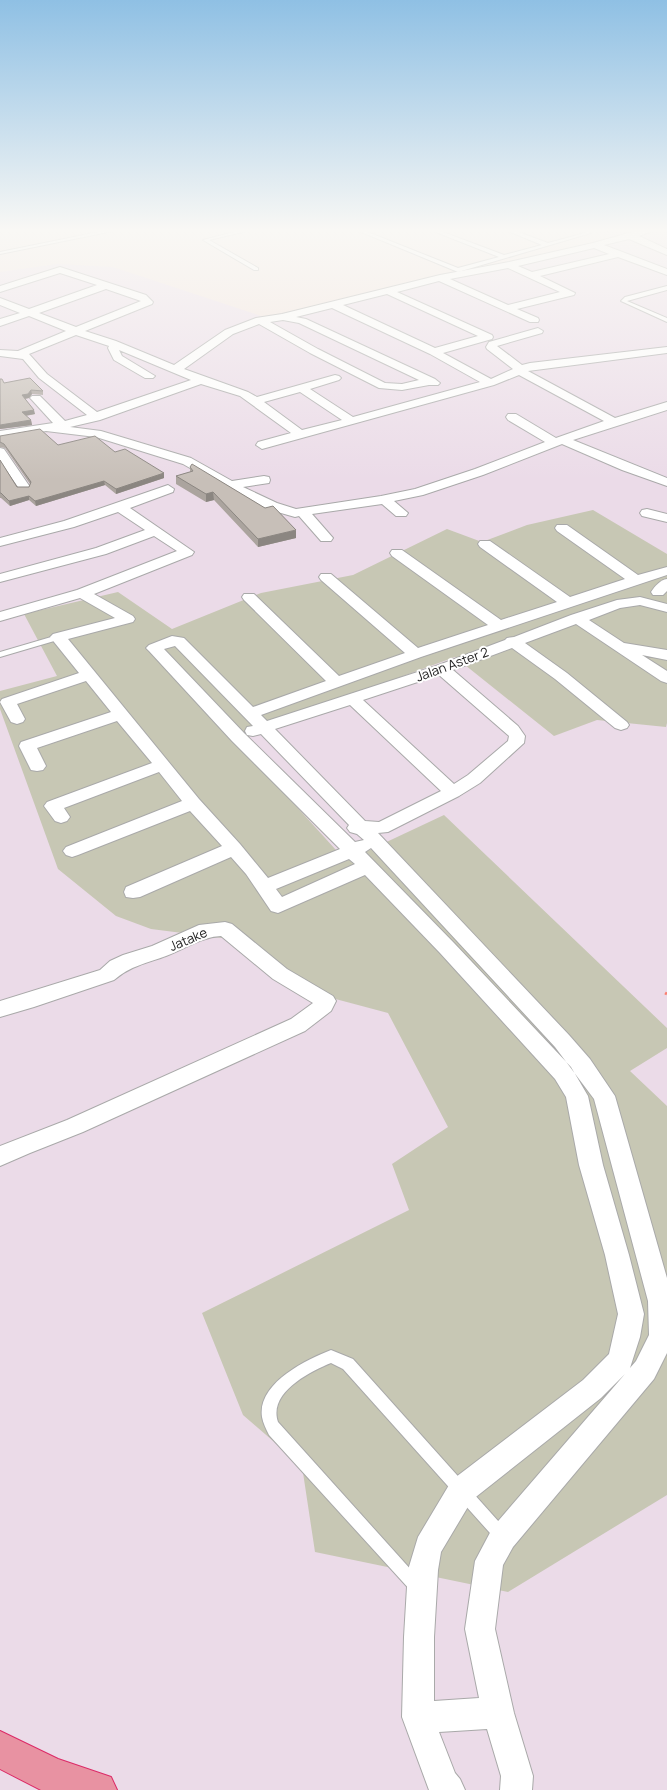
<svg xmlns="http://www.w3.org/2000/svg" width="667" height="1790" font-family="Manrope,sans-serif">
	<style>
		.industrial { fill: #ebdbe8 }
		.military { fill: #f3e3dd }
		.construction { fill: #c7c7b4 }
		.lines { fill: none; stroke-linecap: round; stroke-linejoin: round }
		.lane-casing { stroke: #a9a9a9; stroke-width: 2 }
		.street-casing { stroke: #a9a9a9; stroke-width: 2 }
		.highway-casing { stroke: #dc2a67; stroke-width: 2 }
		.path { stroke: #fa8072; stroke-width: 3; stroke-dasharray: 2.5 2.5; stroke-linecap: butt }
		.lane { fill: #fff; fill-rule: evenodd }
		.street { fill: #fff; fill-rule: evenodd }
		.highway { fill: #e892a2; fill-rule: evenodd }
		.wall { fill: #aba49e }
		.shaded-wall { fill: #8b8681 }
		.building { fill: #c7bfb8; stroke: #8b8681 }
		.labels { text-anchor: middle; stroke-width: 4; stroke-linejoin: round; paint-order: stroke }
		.street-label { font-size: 13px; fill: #222; stroke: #fff }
	</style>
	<rect width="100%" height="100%" fill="#f2efe9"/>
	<rect class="industrial" x="0" y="229" width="667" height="1561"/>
	<path class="military" d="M0,229h588l29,10 -350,79 -154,-51 -56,-3 -57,8z"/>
	<path class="construction" d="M593,510l74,44v169l-1,4 -69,-7 -43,16 -99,-79 -221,81 112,123 98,-46 223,213v20l-37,23 37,35v389l-159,97 -193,-40 -13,-86 -59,-51 -41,-102 207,-103 -17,-46 56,-37 -60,-114 -75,-20 -83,-54 -79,-10 -35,-13 -58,-47 -58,-160v-18l57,-15 -33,-62 94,-22 54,37 89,-36 92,-18 94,-46 35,13 45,-17z"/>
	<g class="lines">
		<g class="lane-casing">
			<g id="lane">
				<path d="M113,229h10l-123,25v-2z"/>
				<path d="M246,229h9l-46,11 49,28v2h-4l-51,-30z"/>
				<path d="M354,229h6l98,39 41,-11 -71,-28h7l69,26 38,-10 -39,-16h7l38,14 37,-10 -5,-4h6l5,4 -133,39z"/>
				<path d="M667,286v4l-40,11 40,17v4l-46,-21 4,-4z"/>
				<path d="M58,635l4,2 -1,2 -61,18v-5z"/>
				<path d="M331,1350l22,9 155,173 3,5 -3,5 -5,3 -5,-3 -155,-173 -12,-6c-22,9 -63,30 -53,59l144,160 3,5 -3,5 -5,3 -5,-3 -143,-157c-3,-6 -6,-12 -7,-18 -5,-33 43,-57 69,-67z"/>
			</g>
		</g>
		<g class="street-casing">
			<g id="street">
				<path d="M643,229h15l-19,7 28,13v6l-38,-16 -25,6 63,24v6l-49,-18 -78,19 35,17 -1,2 -57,14 21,9 1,2 -1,2h-8l-91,-41 -42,11 95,43 1,2 -1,2 -49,14 48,26 22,-10 -26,-20 -1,-2 3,-5 49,-14 5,3 -1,2 -45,13 25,19 8,-2 137,-16v6l-139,18 87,47 52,-16v8l-94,30 94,38v8l-45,-16 -60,-26 -79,31 -60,20 -29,6 14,12 -2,3h-10l-14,-12 -70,10 21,24 -2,3h-10l-22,-25 -4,1 -28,-8 -28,-13 -56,-32 -87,-27 -50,-6 -46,8v-8l53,-8 -21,-23 -2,-2 2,-2h8l25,25 22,-6 -48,-37 -16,-19 -23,-3v-6l18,1 48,-20 -37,-15 -29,10v-7l20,-6 -20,-8v-7l29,11 68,-24 -37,-12 -60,19v-6l60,-19 86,28 7,7 -1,2 -67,27 31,10 58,24 51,-35 31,-12 26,-4 158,-39 69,-13 84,-19zM594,248l15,6 -77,18 -14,-6zM508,268l52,24 -52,13 -58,-26zM106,289l35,12 -65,26 -37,-14zM387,294l91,42 -43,12 -92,-43zM332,308l98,46 50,28 -127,35 -43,-28 29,-9 2,-2 -2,-2 -4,-1 -78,22 -9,-5 -64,-23 49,-35 26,-10 51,29 69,35 23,2 27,-5h9l2,-2 -5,-4 -129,-60 -10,-2zM283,320l16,3 120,57 -17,4 -17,-1 -67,-34 -48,-27zM76,335l33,11 -1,2 6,12 31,18h8l2,-2 -33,-20 -3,-6 72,30 -94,32 -50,-38 -18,-20zM519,375l85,46 -48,17 -40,-24h-8l-2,3 2,3 37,22 -70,27 -60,20 -34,7 -85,13 -19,-6 -34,-16 26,-4 1,-3 -1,-3 -5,-1 -32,5 -41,-23 -90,-27 -31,-4 30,-7 101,-36 39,12 51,37 -33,9 -2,3 6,4 232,-64zM300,392l42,28 -40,10 -38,-28z"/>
				<path d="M0,448l4,1 26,38 -1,3h-10l-1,-3 -18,-26z"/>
				<path d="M168,485l6,4 -1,3 -43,16 64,44 -2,3 -98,39 39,22 2,3 -2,3 -65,17 131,160 41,45 28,34 72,-29 -108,-108 -83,-90 -3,-3 3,-3 23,-9 12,2 69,69 73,-26 -82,-81 -2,-3 2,-3h10l85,82 66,-23 -84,-73 -2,-3 2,-3h10l87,74 70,-23 -96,-69 -2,-3 2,-3h10l99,70 56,-18 -77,-55 -2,-3 2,-3h10l80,56 55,-18 -68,-48 -2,-3 2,-3h10l71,50 29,-8v8l-246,82 -160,58 6,6 169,-55 69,-26 2,-2 7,-1 57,-22 46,-15 23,-3 27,7v8l-27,-7 -20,3 -31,12 35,23 43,7v10l-25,-5 25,16v12l-6,-2 -85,-57 -51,19 42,30 60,49 2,3 -2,3 -6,2 -6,-2 -60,-49 -43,-31 -59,22 65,56 7,10 -1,7 -44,40 -21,13 -71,36 -10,1 191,202 21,24 25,37 52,182v75l-13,26 -141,168 -10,18 -8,64 19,84 19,63 -1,14h-32l1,-14 -14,-47 -48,3 16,41 5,6 5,11h-36l-27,-73 2,-80 4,-67 10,-33 34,-57 131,-100 26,-26 9,-40 -13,-59 -26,-90 -13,-68 -11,-18 -115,-126 -75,-78 -87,38 -7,-2 -25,-37 -15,-17 -91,40 -7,1 -7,-1 -2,-5 2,-5 96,-41 -32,-35 -112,44 -6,2 -6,-2 -3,-4 3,-4 116,-46 -23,-29 -95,36 6,9 -3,4 -6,2 -6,-2 -11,-15 3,-4 105,-39 -35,-42 -80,27 9,18 -3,4 -6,1 -6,-1 -12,-24 2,-4 90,-30 -25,-31 -69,23 8,15 -2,3 -6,2 -6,-2 -11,-20 2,-3 77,-26 -29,-36 3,-3 62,-16 -35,-20 -80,23v-9l77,-22 100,-39 -23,-15 -48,18 -106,28v-8l96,-26 49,-18 -27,-18 -44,15 -74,19v-8l64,-17zM175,646l78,80 -6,1 -2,4 2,4 6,1 8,-2 88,91 -2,3 3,4 7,2 7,6 -9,2 -111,-109 -80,-84zM439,675l70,61 -1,5 -40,34 -14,9 -91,-84zM350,705l91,86 -62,31 -14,-1 -90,-92zM371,848l184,199 39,52 54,202 1,34 -13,26 -6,7 10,-31 4,-23 -15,-59 -26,-90 -15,-69 -17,-29 -117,-124 -89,-91zM349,859l6,5 -73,33 -6,-8zM625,1374l-132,153 -18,34 -10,68 14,69 -45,3v-64l4,-67 3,-18 31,-52 129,-102z"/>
				<path d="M647,509l20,5v8l-25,-6 -2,-3 2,-3z"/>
				<path d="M667,579v12l-4,4h-10l-2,-3c4,-6 9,-12 16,-13z"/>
				<path d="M225,922l7,2 55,45 46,27 3,5 -5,10 -26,20 -222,101 -53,21 -30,13v-20l67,-26 224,-101 22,-16 -40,-24 -52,-43c-20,1 -36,13 -55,20 -19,7 -36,10 -52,24l-80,27 -34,10v-16l100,-31 10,-9 13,-6 29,-9 47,-21z"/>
			</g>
		</g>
		<g class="highway-casing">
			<path id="highway" d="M0,1731l58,28 53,18 6,13h-76l-41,-21z"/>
		</g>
		<path class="path" d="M665,993l2,1"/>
		<use href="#lane" class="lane"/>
		<use href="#street" class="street"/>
		<use href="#highway" class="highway"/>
	</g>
	<g class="wall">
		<path d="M600,229h16l-9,3z"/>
		<path d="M659,229h8v4l-8,-3z"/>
		<path d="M0,379l4,4 39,8v4l-11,-1 -3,4 -4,1 10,15 -9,2 5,4 1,5 -32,4z"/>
		<path d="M0,436l58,9 57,7 49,21v5l-48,16 -11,-9 -69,21 -7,-6 -19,6 -9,-8h-1v-38l17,27h12l1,-3 -25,-36 -5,-1z"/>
		<path d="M190,467l106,71 -38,9 -44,-47 -8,2 -30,-18v-8l14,-4z"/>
	</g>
	<g class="shaded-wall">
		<path d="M607,229h9l-9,3z"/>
		<path d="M31,390l1,4 -3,4 -6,1 -1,-4z"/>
		<path d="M34,410l1,4 -12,2 -1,-4z"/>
		<path d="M31,420l1,5 -32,4v-4z"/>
		<path d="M164,473v5l-48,16v-5z"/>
		<path d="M104,481l1,4 -69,21 -1,-5z"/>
		<path d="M213,492l1,8 -8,2v-8z"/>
		<path d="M29,496v4l-19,6 -1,-5z"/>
		<path d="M296,530v8l-38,9v-8z"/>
	</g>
	<g class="building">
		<path d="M30,378l13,13 -12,-1 -3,4 -6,1 12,15 -12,2 9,8 -31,5v-46h2l2,4z"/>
		<path d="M40,429l18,16 37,-9 20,16 10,-3 39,24 -48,16 -12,-8 -69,20 -6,-5 -20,5 -8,-8h-1v-33l17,27h12l2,-5 -27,-38 -4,-2v-6z"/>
		<path d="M192,464l73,44 8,-2 23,24 -38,9 -45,-47 -7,2 -30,-18 17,-5 -3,-4z"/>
	</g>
	<linearGradient id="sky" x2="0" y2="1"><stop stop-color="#8fc0e4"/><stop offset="0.48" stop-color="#f9f8f5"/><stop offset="1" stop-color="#f9f8f5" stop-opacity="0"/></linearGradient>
	<rect width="667" height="480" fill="url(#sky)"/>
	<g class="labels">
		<g class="street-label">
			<text transform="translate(452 664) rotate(-20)" y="5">Jalan Aster 2</text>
			<text transform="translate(188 939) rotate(-23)" y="5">Jatake</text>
		</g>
	</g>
</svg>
